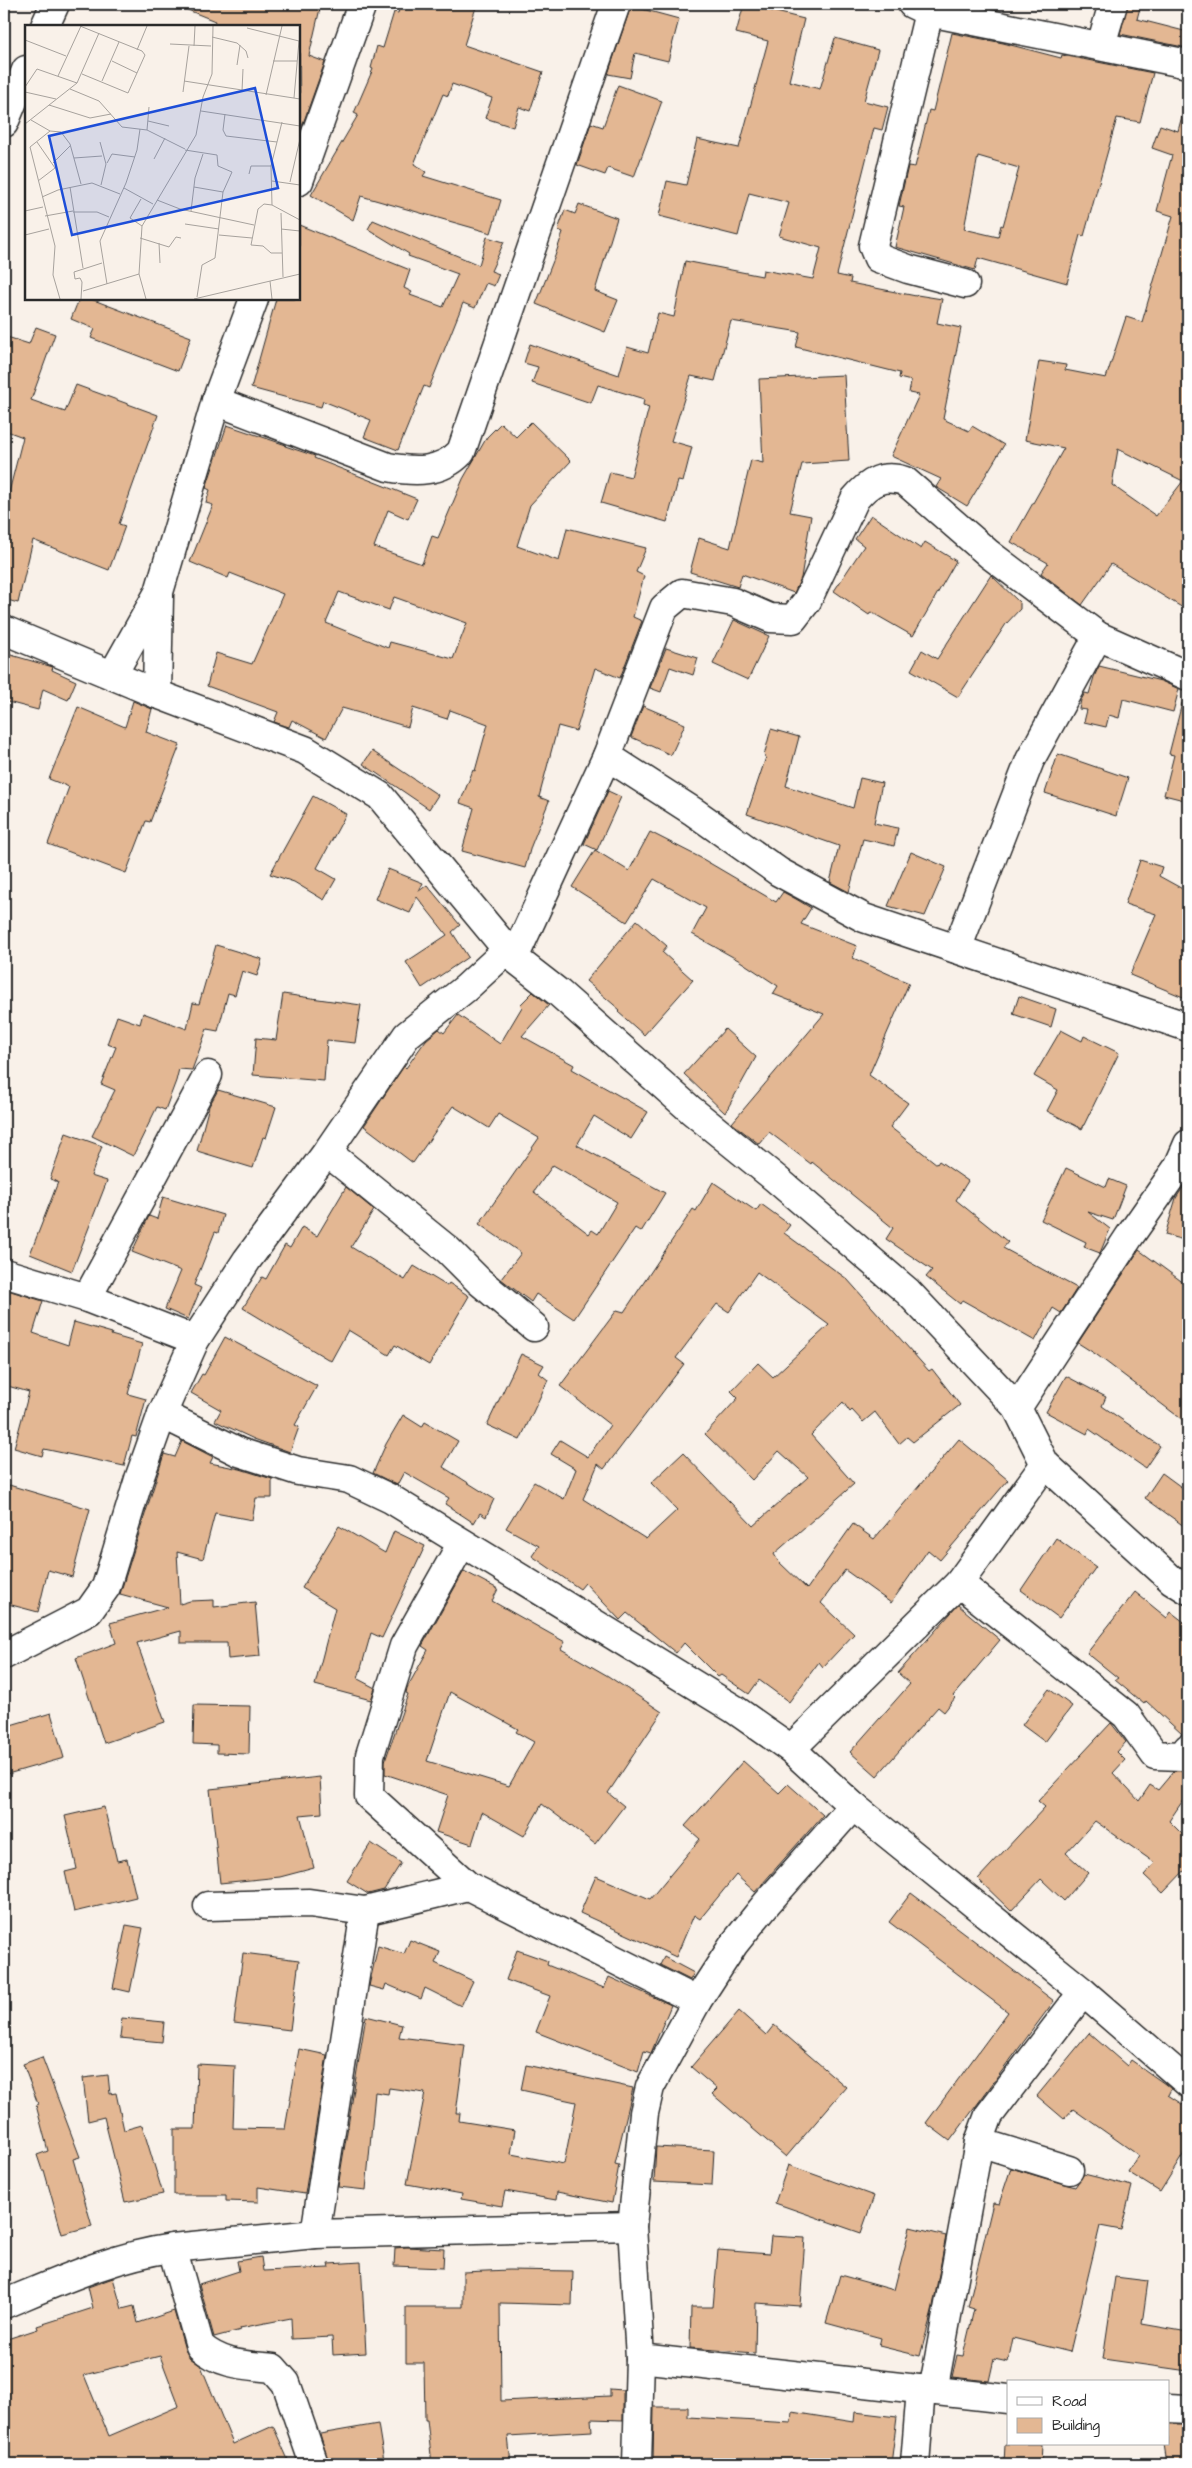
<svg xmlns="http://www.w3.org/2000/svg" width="1192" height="2468" font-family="'Architects Daughter',sans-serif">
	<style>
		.building { fill: #e3b793; stroke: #2b2b2b; fill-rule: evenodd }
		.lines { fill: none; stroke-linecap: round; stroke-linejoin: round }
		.minor-casing { stroke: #2b2b2b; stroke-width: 31 }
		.minor { stroke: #fff; stroke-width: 28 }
		.inset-road { fill: none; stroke: #a7a29d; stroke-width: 1 }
		.view { fill: #1d4ed8; fill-opacity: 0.15; stroke: #1d4ed8; stroke-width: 2.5 }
		.inset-edge { fill: none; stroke: #2b2b2b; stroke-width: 2.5 }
	</style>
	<rect width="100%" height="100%" fill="#f9f1e9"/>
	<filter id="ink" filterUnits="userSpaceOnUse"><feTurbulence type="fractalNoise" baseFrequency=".02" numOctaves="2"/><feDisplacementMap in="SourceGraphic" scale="10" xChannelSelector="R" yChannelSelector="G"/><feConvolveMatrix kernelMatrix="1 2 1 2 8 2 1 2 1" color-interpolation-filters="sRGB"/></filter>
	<g filter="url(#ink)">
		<g class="building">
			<path d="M173,4h148l-12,52 16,6 -25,70 -1,-106h-86l2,-5z"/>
			<path d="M401,4h76l-13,41 79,27 -13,39 -11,-4 -6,20 -28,-9 7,-20 -40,-14 -4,12 -5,-2 -29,70 12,8 -3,4 78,24 -10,33 -130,-37 -8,24 -42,-25 47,-80 -4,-2 19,-44 -2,-1 6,-22 6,2 11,-36 4,1z"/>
			<path d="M744,4l60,15 -15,62 31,8 15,-51 43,12 -14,51 24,6 -6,23 -8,-2 -37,147 14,3 -1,5 66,13 1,-1 25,4 -5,24 24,5 -18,91 26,12 3,-5 32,19 -37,61 -31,-19 5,-8 -50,-23 28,-61 -10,-2 2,-12 -12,-3 1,-5 -104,-26 4,-15 -69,-11 -16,60 -24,-5 -20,65 21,6 -9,35 -5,-1 -11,41 -66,-19 9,-31 21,5 18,-70 -6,-2 1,-6 -46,-14 -7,18 -59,-20 6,-16 -14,-4 6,-19 89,31 8,-28 21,6 10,-40 16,4 11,-56 77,15 1,-6 50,9 8,-31 -42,-12 10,-33 -40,-10 -11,43 -79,-20 8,-35 19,4 11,-46 42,9 29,-107 -32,-8z"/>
			<path d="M1128,4h13l-4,15 51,13v16l-68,-14z"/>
			<path d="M631,6l48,13 -11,42 -33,-8 -5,25 -22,-4z"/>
			<path d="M952,33l51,10 58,15 1,-3 91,18 -13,49 -23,-4 -33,118 -4,-1 -13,48 -89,-25 -3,12 -80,-23 9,-40 -5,-1 9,-40 7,1 14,-57 4,1zM978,156l41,12 -16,58 -2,-1 -3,12 -34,-8z"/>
			<path d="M618,85l44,16 -28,76 -26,-9 -3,7 -28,-10 14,-42 12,4z"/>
			<path d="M1182,116h6v320l-5,13 5,2v160l-77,-47 -29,41 -41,-32 7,-10 -37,-21 53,-94 -39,-8 14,-79 27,4 -1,5 41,8 20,-61 16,5 31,-106 -16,-5 15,-56 -20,-7 8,-23 18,6zM1118,449l65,32 -27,35 -44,-31z"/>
			<path d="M579,204l38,14 -22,73 23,9 -13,32 -69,-28 19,-48 8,-24 -5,-2 7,-20 10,4z"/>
			<path d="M373,220l106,45 8,-28 17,5 -13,29 8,3 -5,12 -8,-3 -11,25 -12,-5 -34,85 -5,-2 -26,64 -34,-13 7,-17 -48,-19 -2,6 -70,-19 25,-89h23v-74l111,45 -6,18 8,4 -2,3 33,12 15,-33 -50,-18 1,-2 -41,-25z"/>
			<path d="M79,299h12l100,38 -13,34 -87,-33 4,-9 -24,-10z"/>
			<path d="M36,327l19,7 -24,66 34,12 11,-27 82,30 -39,109 6,2 -16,44 -76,-30 -15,63 -14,-4v-100l3,1 16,-63 -19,-7v-94l25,8z"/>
			<path d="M844,375l5,86 -47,3 -12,48 21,4 -10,62 -7,15 -52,-19 -4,13 -48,-15 9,-34 31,10 21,-88 12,3 -4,-84z"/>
			<path d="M531,422l40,39 -41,44 -13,41 42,15 8,-33 79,20 -10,24 8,4 -11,41 9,4 -22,57 -25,-10 -19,63 -18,-5 -19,71 10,4 -18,45 -6,22 -63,-17 12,-43 -14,-5 13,-33 2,1 13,-47 -38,-14 -3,9 -34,-11 -5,19 -66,-19 -16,30 -34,-18 -3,7 -15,-5 4,-10 -71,-26 9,-33 36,11 31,-70 -53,-21 -2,5 -38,-16 23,-57 -7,-2 4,-13 -4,-2 21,-63 59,20 -1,1 30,10 -1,2 103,41 -9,20 -20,-9 -14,37 48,17 10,-28 6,2 25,-59 24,-42 14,-14 15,14zM339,592l50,18 5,-13 73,26 -14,36 -63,-17 -2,6 -62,-25z"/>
			<path d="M871,515l50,34 4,-7 31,19 -43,75 -42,-24 -2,3 -35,-24 30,-45 -9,-7z"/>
			<path d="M991,575l29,28v6l-14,15 -48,73 -47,-27 11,-20 15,9z"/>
			<path d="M734,620l35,16 -21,44 -35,-16z"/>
			<path d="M666,648l32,10 -5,17 -23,-8 -9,25 -11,-4z"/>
			<path d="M4,653l49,14 -1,3 24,11 -8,19 -25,-11 -5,21 -34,-9 5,-29 -5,-2z"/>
			<path d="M1099,666l62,15 18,8 -6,23 -50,-13 -4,19 -10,-3 -3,12 -22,-5 3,-12 -8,-1 2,-9 4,-7 4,1 5,-17z"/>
			<path d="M133,701l19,8 -6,23 34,13 -30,77 -4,-1 -20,52 -78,-29 21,-57 -20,-8 29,-72 47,20z"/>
			<path d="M1182,703l6,1v97l-24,-6 10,-40 -5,-1z"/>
			<path d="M643,706l42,18 -14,31 -40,-18z"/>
			<path d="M771,729l28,8 -13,49 67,22 7,-30 22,5 -8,40 24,5 -4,18 -31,-7 -14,53 -19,-10 9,-36 -92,-32 19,-57 -2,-1z"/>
			<path d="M372,751l66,44 -9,14 -66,-45z"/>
			<path d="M1058,754l70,24 -12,38 -71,-23z"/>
			<path d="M608,791l13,6 -24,53 -13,-6z"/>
			<path d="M313,796l33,18 -29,54 19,11 -12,21 -30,-18 -24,-8z"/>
			<path d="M650,832l51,26 75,44 7,-10 13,7 15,9 -10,16 56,22 -4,12 56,25 -40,92 39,28 -18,24 47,37 2,-3 29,20 -12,19 52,42 -5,6 74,40 -16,25 -8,-5 -18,33 -73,-41 -2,4 -34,-27 6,-7 -46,-31 7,-11 -81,-66 -1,2 -42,-32 -10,12 -27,-21 92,-109 -51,-20 5,-8 -38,-25 -48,-27 14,-26 -52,-29 -27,43 -55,-35 23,-37 34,21z"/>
			<path d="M911,852l35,15 -21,49 -37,-10z"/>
			<path d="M1140,860l22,7 -3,9 29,16v107l-58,-24 26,-61 -31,-10z"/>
			<path d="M388,869l35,14 -4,8 8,-6 33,40 -8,7 16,25 -46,31 -16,-26 41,-27 -30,-38 -7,16 -35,-14z"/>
			<path d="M637,920l30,26 -5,6 31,28 -49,55 -26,-23 2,-2 -34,-29z"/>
			<path d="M216,945l46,14 -5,17 -15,-5 -7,24 -7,-2 -10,38 -11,-2 -15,41 -13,-1 -3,12 -11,29 -8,-3 -24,49 -41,-20 23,-46 -14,-6 15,-37 -9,-3 10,-28 23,8 3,-11 44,16 6,-26 6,1z"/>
			<path d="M533,992l16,13 -27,31 52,29 -2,4 76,43 -17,27 -37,-23 -17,29 88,48 -24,39 -6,-4 -61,91 -38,-25 -5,8 -30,-23 20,-26 -42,-29 60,-86 -41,-24 -9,14 -36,-22 -40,57 -49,-37 40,-60 2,2 20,-28 13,-11 5,4 14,-18 42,29 22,-37 -2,-2zM553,1165l64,37 -19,32 -6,-4 -3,4 -55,-42z"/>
			<path d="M283,994l78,11 -6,38 -28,-3 -3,41 -71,-6 3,-37 20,2z"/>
			<path d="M1019,996l37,13 -5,18 -38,-13z"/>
			<path d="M725,1029l31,28 -31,56 -41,-39z"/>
			<path d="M1061,1030l21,11 2,-5 35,17 -37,76 -35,-18 11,-21 -24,-14z"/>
			<path d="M218,1090l58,17 -10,31 -3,-1 -10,31 -56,-17 12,-45z"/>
			<path d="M66,1133l36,13 -11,30 16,5 -35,90 -42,-17 28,-72 -8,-3z"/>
			<path d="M1066,1168l40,19 3,-8 17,7 -13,34 -25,-8 22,17 -10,24 -16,-6 2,-5 -45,-22z"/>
			<path d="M1188,1180v61l-23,-6 11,-37z"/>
			<path d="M713,1182l43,29 5,-7 29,21 -6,8 63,46 82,92 3,-2 28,36 -47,37 -6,-5 -8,7 -24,-32 -12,10 -11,-12 -2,2 -7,-10 -32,33 43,49 -80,70 4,7 29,28 46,-65 21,15 85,-100 49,41 -68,80 -12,-10 -37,53 -46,-33 -24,33 33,31 -31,33 -4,-5 -30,40 -30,-22 -10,14 -28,-19 -3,2 -34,-34 -8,10 -49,-40 -7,7 -35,-37 -5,6 -48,-33 7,-10 -33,-18 28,-46 30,17 12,-30 -25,-15 9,-14 28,17 22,-32 -50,-39 57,-76 7,2 69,-103 3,2zM757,1272l72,53 -56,52 -15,-14 -27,28 7,7 -33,36 47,46 27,-29 29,26 -55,49 -70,-73 -32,30 26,27 -31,29 -63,-40 15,-35 6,5 80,-105 -8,-6 41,-54 12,8z"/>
			<path d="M346,1187l28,23 -23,37 54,33 9,-14 33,20 2,-3 20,13 -40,69 -34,-20 -6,10 -41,-25 -17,31 -88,-53 19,-31 4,2 19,-34 5,3 12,-21 15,9z"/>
			<path d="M163,1197l60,18 -5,18 -3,-1 -21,53 7,3 -13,31 -23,-10 16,-38 -49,-19 17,-36 8,3z"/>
			<path d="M1139,1250l49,36v138l-91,-69 -19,-12z"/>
			<path d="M4,1289l39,12 -10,32 35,12 6,-23 38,11 -1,2 31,9 -14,50 18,5 -10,38 -4,-1 -8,30 -80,-17 -2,7 -28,-8 15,-56 -25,-7z"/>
			<path d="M225,1337l92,49 -22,39 4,2 -9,25 -36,-13 -39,-18 6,-11 -30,-17 11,-19 2,1z"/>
			<path d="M521,1354l23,11 -5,8 9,7 -28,60 -33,-15z"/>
			<path d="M1066,1376l40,21 -4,9 58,40 -15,22 -56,-39 -2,5 -41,-22z"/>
			<path d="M403,1415l19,12 3,-5 33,19 -15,26 51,32 -8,18 -6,-4 -6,10 -29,-19 4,-6 -45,-26 -7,13 -24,-12 13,-29z"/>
			<path d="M182,1441l31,16 -3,6 30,6 32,10v19h-16l-4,22 -37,-7 -12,46 -26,-7 3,52 10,-3 24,-1v7l41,-5 5,54 -32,3 -1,-16h-46v-12l-44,12 28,79 -61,21 -28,-85 40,-15 -6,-20 58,-16 -48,-13 44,-140 11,3z"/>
			<path d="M1162,1473l26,19v37l-43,-31z"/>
			<path d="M9,1485l81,24 -18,68 -24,-7 -10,42 -34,-9v-101z"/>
			<path d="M339,1526l46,27 9,-22 31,15 -43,92 -11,-5 -13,46 17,9 -4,12 -56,-15 20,-77 -33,-20z"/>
			<path d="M1056,1538l40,29 -37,51 -38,-28z"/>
			<path d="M464,1571l34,18 -6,12 73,41 -4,7 47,27 54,36 -54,81 16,13 -29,38 -53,-40 -18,32 -42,-24 -10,32 -36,-12 12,-37 -63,-21v-13l23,-67 -2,-1 1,-5 21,-38 -6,-4zM450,1692l68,37 -2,3 18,10 -25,44 -82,-25z"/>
			<path d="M1135,1592l32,26 4,-6 17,13v108l-6,1 -36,-33 -2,3 -29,-24 3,-2 -31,-25z"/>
			<path d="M958,1605l42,35 -47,56 2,2 -11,14 -6,-5 -61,69 -27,-24 60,-68 -12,-11z"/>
			<path d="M1049,1689l23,17 -27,36 -23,-17z"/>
			<path d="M194,1705l56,1 -1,48 -32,-1v-8l-24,-1z"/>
			<path d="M51,1713l13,45 -60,17v-48z"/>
			<path d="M1111,1723l15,19 -9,10 8,8 -12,13 26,28 11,-16 8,5 16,-19 14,-1v23l-19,28 19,19v27l-25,26 -19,-18 11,-12 -60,-42 -29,32 22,20 -24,28 -23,-22 -30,32 -33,-32 67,-72 -7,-6z"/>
			<path d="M743,1761l36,32 9,-9 35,31 -68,77 -19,-17 -36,44 -6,-4 -18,42 -96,-44 16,-37 54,23 50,-60 -15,-13z"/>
			<path d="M320,1777l2,36 -22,2 14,53 -34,9 -60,6 -10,-94z"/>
			<path d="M104,1807l13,54 10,-2 9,38 -62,15 -9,-40 12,-3 -12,-53z"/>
			<path d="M371,1843l30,20 -17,27 -16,4 -21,-13z"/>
			<path d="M911,1893l143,108 -104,140 -24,-18 82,-111 -119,-90z"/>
			<path d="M126,1925l17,3 -13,64 -17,-4z"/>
			<path d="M410,1940l30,12 -5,11 38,18 -12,25 -36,-18 -4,11 -35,-15 -2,6 -15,-4 9,-40 26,8z"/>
			<path d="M517,1950l31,11 -1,4 57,23 5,-11 62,28 -20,48 -7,-2 -6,21 -102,-40 14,-36 -44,-16z"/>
			<path d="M243,1953l56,7 -9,70 -56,-7z"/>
			<path d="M664,1957l30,16 -4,7 -30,-15z"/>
			<path d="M739,2011l27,24 8,-10 72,62 -60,70 -74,-63 5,-5 -26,-22z"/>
			<path d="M366,2016l36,9 -3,12 66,8 -9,68h4l-1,8 56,9 -4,24 53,10 12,-62 -55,-12 5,-25 107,23 -18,76 4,1 -7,38 -55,-11 -1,8 -51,-9 -3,15 -41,-7 1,-5 -55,-10 18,-91 -36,-5 -1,6 -13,-2 -9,98 -28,-3z"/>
			<path d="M122,2018l42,4 -2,20 -42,-4z"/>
			<path d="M1089,2033l38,33 4,-6 34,24 6,5 -3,6 20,13v39l-28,45 -32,-20 10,-17 -65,-46 -9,10 -27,-23z"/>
			<path d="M299,2049l28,6 -22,139 -47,-7v15l-32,-1v-6h-52v-66h21l2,-65 38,2 -2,62 52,1z"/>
			<path d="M42,2057l38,100 -7,2 19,67 -30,8 -18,-64h-2l-5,-15 11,-4 -12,-46 2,-1 -15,-40z"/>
			<path d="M108,2075l2,19 6,-1 8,37 18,-5 21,69 -38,8 -21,-85 -16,4 -5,-43z"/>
			<path d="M656,2147l58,3 -2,35 -58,-3z"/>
			<path d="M788,2165l86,31 -13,37 -86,-30z"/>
			<path d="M1011,2168l64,19 9,-13 48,12 -11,44 -21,-4 -30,126 -57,-14 -5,24 -14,-3 -5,22 -37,-4 5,-22 6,1 11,-47 -6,-2 25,-104 6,1z"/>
			<path d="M910,2227l36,9 -14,76 -12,44 -41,-10 2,-8 -55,-15 14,-48 54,15z"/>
			<path d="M771,2236l34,2 -5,68 -44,-3 -1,50 -65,-5 1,-41h22l5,-57 51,4z"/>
			<path d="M407,2247l37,2 -1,19 -49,-2 1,-18z"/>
			<path d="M261,2257l2,14 66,-3 -1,-4 33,-2 5,91 -33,2 -1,-18 -40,2 -1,-21 -51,10 1,2 -27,7 -15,-53 40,-13 -2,-10z"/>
			<path d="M509,2270l64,1 -1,34 -72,-2 1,98 109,-5v-7l13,1v30l-32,-1 1,12 -84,5 3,28h-79l-5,-44h-2l-1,-57h-18v-56h57v-35z"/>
			<path d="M1115,2277l33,4 -6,43 46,8v39l-85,-12z"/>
			<path d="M113,2278l9,31 12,-3 4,17 36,-12 11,39 5,8 11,8 32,78 40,-18 17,38h-286v-124l34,-11 -1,-3 56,-18 -5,-21zM160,2356l19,50 -70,30 -25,-61z"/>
			<path d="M654,2407h34v10l103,6 1,-11 62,10 1,-10 42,5 -6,47h-238z"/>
			<path d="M378,2424l6,37 -21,3h-34l-9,-30z"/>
			<path d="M1168,2424h20v40h-22l-3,-20h5z"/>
			<path d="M1005,2444h37l-1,20h-37z"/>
		</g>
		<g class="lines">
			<g class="minor-casing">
				<g id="minor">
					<path d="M912,4l17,8 259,52"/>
					<path d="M929,12l-56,234 5,12 30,11 57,15"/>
					<path d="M45,26l10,-22"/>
					<path d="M1101,45l12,-41"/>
					<path d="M4,123l22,-53"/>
					<path d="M299,181l63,-177"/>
					<path d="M216,401l172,66c27,5 53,6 73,-15l155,-448"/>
					<path d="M4,630l153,64 148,56 75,46 134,162 45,35 132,117 84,68 133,114 109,116 28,56 127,116 16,10"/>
					<path d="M113,674l46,-82 57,-191 38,-102"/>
					<path d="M157,694l2,-98"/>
					<path d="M607,756l87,56 85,60 85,46 324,109"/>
					<path d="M957,949l73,-189 68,-124"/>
					<path d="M514,958l93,-202 57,-148 18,-15 51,9 37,16 23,1 14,-18 48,-102c15,-18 28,-25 50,-18l84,73 109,82 90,40"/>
					<path d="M327,1152l121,98 31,31 55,46"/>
					<path d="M4,1273l83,25 108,42"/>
					<path d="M87,1298l121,-223"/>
					<path d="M1017,1408l112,-171 49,-70 10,-23"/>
					<path d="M162,1414l77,38 59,19 51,8 42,20 343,210 57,40 62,57 230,186 105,91"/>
					<path d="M462,1543l-58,103 -34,109 -1,41 99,90"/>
					<path d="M959,1583l167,132 29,40 27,1 6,-8"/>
					<path d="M4,1655l85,-44 17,-24 33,-108 23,-65 33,-74 52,-80 80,-108 80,-117 59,-47 41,-38"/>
					<path d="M791,1749l168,-166 86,-119"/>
					<path d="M208,1906l101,-3 56,8 103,-25 229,115"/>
					<path d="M979,2142l90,28"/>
					<path d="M315,2234l50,-323"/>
					<path d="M172,2248l28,98c21,19 45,19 73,22l13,15 28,81"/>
					<path d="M4,2304c53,-22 110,-48 168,-56l143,-14 317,-8"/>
					<path d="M640,2358l368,41"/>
					<path d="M933,2391l46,-249 10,-27 94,-123"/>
					<path d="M1168,2408l20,1"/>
					<path d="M637,2464l3,-106 -8,-132 12,-113 6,-26 47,-86 37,-57 33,-41 86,-97"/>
					<path d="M915,2464l6,-75"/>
				</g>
			</g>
			<use href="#minor" class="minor"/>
		</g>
	</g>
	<g transform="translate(25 25)">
		<rect width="275" height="275" fill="#f9f1e9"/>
		<path class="inset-road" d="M55,1l62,25 3,4 -17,38 -46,-19M222,3l52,13M187,12l25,6 9,8 2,7M0,15l41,16M145,19l41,2M169,21l1,-20M112,25l10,-24M87,36l25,12M248,36h24M212,40l3,-20M33,51l23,-50M77,56l17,-39M159,56l116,18M0,62l12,-18 40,14M45,64l29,12 23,26 25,3 38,19M217,66l1,-22M0,67l31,7M158,67l6,-46M241,70l16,-69M269,73l5,-57M24,80l41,13 21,-4M176,86l99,15M200,89l-2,16 3,6 51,6M6,95l19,11M123,96l21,5M257,97l-11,44 1,39 28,15M0,99l52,-41 22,-50M122,105l2,-23M12,117l18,26 -17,13M75,117l6,22 -5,21M160,125l32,5 1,11 14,6 -9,20 -8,66 -13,7 -5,32M49,133l28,-2M129,134l11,-21M28,138l17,-17M82,138l5,-9 23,3M224,149l2,-8h20M247,156l28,4M265,157l10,-43M45,162l13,81M169,162l29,5M99,163l29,16M17,172l16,-7 34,-7 28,11M116,174l-11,19 12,8M132,175l23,9 74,16M247,180l-8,-1 -6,5 -7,36 12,1 8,7h11M0,186l18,-4M166,186l4,-33 8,-24M48,187h24l12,5M256,188l2,64M20,191l28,-5M160,199l34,5M256,204l19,2M0,210l24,-6M194,210l33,3M115,213l29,9 7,-10 5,1M134,218l1,20M245,256l2,18M82,259l-7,-43 26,-58 11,-33 3,-21M58,266l56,-17M35,274l-7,-24 2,-29 -25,-99 20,-16 11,1 9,12 11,40M56,274l1,-17 -2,-4 -5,1 -1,-7 28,-9M121,274l-7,-25 3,-48 54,-91 7,-38 9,-23 1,-48M169,274l106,-25"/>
		<path class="view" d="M230,63l23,100 -206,47 -23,-99z"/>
		<rect width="275" height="275" class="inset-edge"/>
	</g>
	<rect width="1192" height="2468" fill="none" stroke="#fff" stroke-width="20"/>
	<rect x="10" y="10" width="1172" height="2448" fill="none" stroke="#2b2b2b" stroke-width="2" filter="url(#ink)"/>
	<rect x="1007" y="2380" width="162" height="65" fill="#ffffff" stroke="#aaaaaa"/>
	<rect x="1017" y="2397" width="25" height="8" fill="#ffffff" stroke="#aaaaaa"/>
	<text x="1052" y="2406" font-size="15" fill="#2b2b2b">Road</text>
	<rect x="1017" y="2418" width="25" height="15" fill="#e3b793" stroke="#aaaaaa"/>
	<text x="1052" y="2430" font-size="15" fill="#2b2b2b">Building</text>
</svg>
